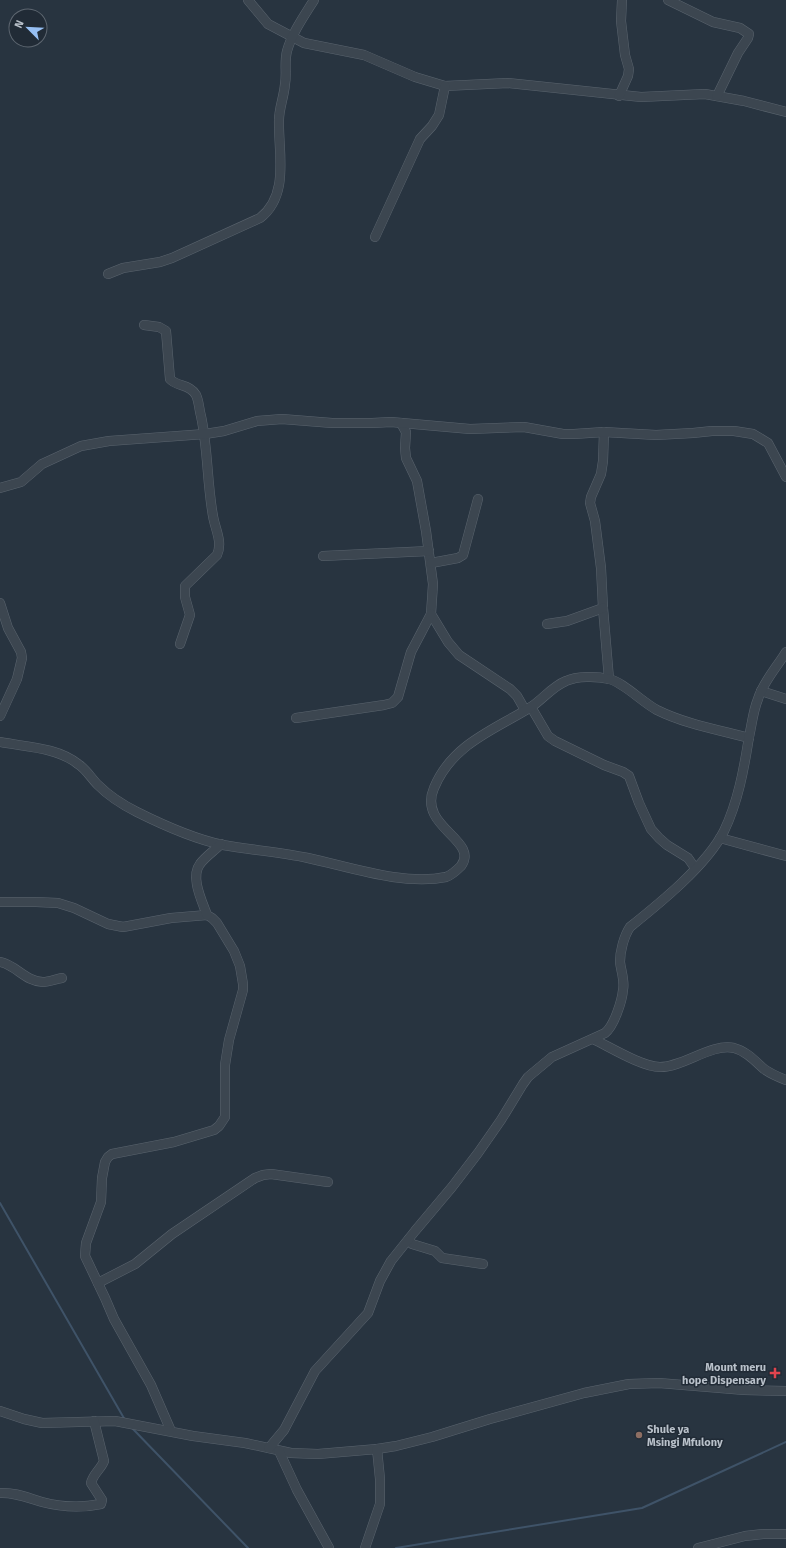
<svg xmlns="http://www.w3.org/2000/svg" width="786" height="1548" font-family="'Fira Sans',sans-serif">
	<style>
		.lines { fill: none; stroke-linecap: round; stroke-linejoin: round }
		.stream { stroke: #3f5368; stroke-width: 2 }
		.minor-casing { stroke: #5a646e; stroke-width: 10 }
		.minor { stroke: #3c4650; stroke-width: 9 }
		.health-dot { fill: #e0444e; stroke: #212b36; stroke-width: 1.5 }
		.education-dot { fill: #8d6e63; stroke: #212b36; stroke-width: 1.5 }
		.labels { text-anchor: middle; stroke-width: 3; stroke-linejoin: round; paint-order: stroke }
		.poi-label { font-size: 11px; font-weight: bold; fill: #b9c1ca; stroke: #212b36; text-anchor: end }
	</style>
	<rect width="100%" height="100%" fill="#283440"/>
	<g class="lines">
		<g class="stream">
			<path d="M0,1203l125,217"/>
			<path d="M132,1428l116,120"/>
			<path d="M396,1548l246,-40 144,-66"/>
		</g>
		<g class="minor-casing">
			<g id="minor">
				<path d="M248,0l20,24 36,19 60,12 51,22 30,9 63,-3 133,14 64,-3 39,7 42,11"/>
				<path d="M668,0l45,22 27,6 9,6 -1,4 -10,15 -21,43"/>
				<path d="M619,96l9,-20 1,-7 -4,-14 -4,-34 1,-21"/>
				<path d="M375,237l45,-98 12,-13 7,-11 6,-29"/>
				<path d="M108,274l15,-6 37,-6 12,-4 88,-40c30,-23 18,-66 19,-98 0,-12 5,-23 6,-36 2,-11 -1,-21 2,-33 5,-18 17,-35 27,-51"/>
				<path d="M144,325l15,2 7,4 4,48c7,8 20,5 26,16 3,6 3,14 5,21 7,33 6,67 12,100 2,13 10,26 4,39l-32,31v11l5,18 -10,29"/>
				<path d="M401,423l5,9 -1,16 1,10 11,23 9,50 7,53 -2,30 17,28 11,13 51,34 7,7 8,14"/>
				<path d="M604,432l-1,29 -2,13 -10,23 -1,6 5,18 6,47 2,40 6,71"/>
				<path d="M0,488l21,-6 21,-18 39,-18 28,-5 96,-7 19,-3 33,-10 25,-2 50,4h40l19,-1 79,7 54,-2 39,7h11l30,-2 52,3 37,-2 19,-2h22l19,3 15,9 18,34"/>
				<path d="M323,556l106,-5"/>
				<path d="M431,563l27,-5 5,-3 15,-56"/>
				<path d="M0,603l8,25 13,24 1,6 -5,21 -17,37"/>
				<path d="M547,624l20,-3 36,-13"/>
				<path d="M761,691l25,8"/>
				<path d="M531,707l17,29 7,5 49,24 19,7 6,4 10,27 12,26 8,9 8,7 21,13 7,10"/>
				<path d="M296,718l88,-13 8,-2 6,-6 13,-45 20,-38"/>
				<path d="M0,742c25,5 57,5 78,22 8,5 13,14 20,21 11,11 25,20 39,27 26,13 57,27 86,33 28,5 57,7 85,13 42,9 96,28 138,19 6,-2 11,-7 15,-11 19,-26 -44,-39 -27,-78 18,-44 60,-58 97,-81 12,-8 22,-21 35,-26 11,-5 30,-5 43,-2 14,3 33,23 48,31 28,14 62,20 92,28"/>
				<path d="M720,838l66,18"/>
				<path d="M0,902h36l22,1 16,5 34,16 15,3 48,-9 36,-3 5,3 5,5 17,28 6,15 3,18v6l-14,50 -4,25v52l-6,9 -5,4 -40,12 -62,12 -4,3 -3,5 -3,16 -1,24 -15,41 -1,13 20,42 9,21 37,66 20,46"/>
				<path d="M207,915c-5,-14 -17,-38 -7,-51 5,-7 14,-13 21,-20"/>
				<path d="M0,962c16,3 26,20 43,20 6,0 13,-3 19,-4"/>
				<path d="M593,1039c17,8 49,28 67,28 24,0 51,-24 74,-19 12,3 21,13 30,21 7,5 14,8 22,11"/>
				<path d="M409,1239l3,5 23,7 7,7 41,6"/>
				<path d="M98,1283l37,-19 37,-30 83,-56 8,-3 8,-1 57,8"/>
				<path d="M0,1411l24,8 18,4 73,-2 78,15 52,7 46,10 27,1 59,-5 19,-3 36,-9 58,-18 94,-26 45,-9 30,-1 85,7 42,1"/>
				<path d="M269,1448l15,-18 31,-59 53,-58 12,-32 11,-20 24,-30 37,-44 26,-34 23,-33 22,-36 5,-7 24,-20 53,-24c9,-7 17,-32 18,-43 2,-9 -2,-19 -3,-28 0,-11 4,-26 10,-35 30,-24 77,-62 94,-96 14,-29 20,-62 25,-94 3,-13 4,-26 9,-38 5,-17 19,-32 28,-47"/>
				<path d="M279,1451l18,39 32,58"/>
				<path d="M0,1493c15,-1 28,5 42,9 19,5 40,6 59,2l1,-4 -11,-17c2,-9 10,-14 13,-22l-10,-40"/>
				<path d="M365,1548l15,-44v-25l-3,-30"/>
				<path d="M698,1548l47,-12 18,-2h23"/>
			</g>
		</g>
		<use href="#minor" class="minor"/>
	</g>
	<path class="health-dot" d="M773 1367h4v4h4v4h-4v4h-4v-4h-4v-4h4z"/>
	<circle class="education-dot" cx="639" cy="1435" r="4"/>
	<g class="labels">
		<g class="poi-label">
			<text x="766" y="1371">Mount meru<tspan x="766" dy="13">hope Dispensary</tspan></text>
			<text x="647" y="1433" text-anchor="start">Shule ya<tspan x="647" dy="13">Msingi Mfulony</tspan></text>
		</g>
	</g>
	<g transform="translate(28 28) rotate(294)"><circle r="19" fill="#212b36" stroke="#5e6771"/>
	<path d="M0-3L7 15L0 10L-7 15Z" fill="#96bff3"/>
	<text y="-6" font-size="11" font-weight="bold" text-anchor="middle" fill="#b9c1ca">N</text>
	</g>
</svg>
